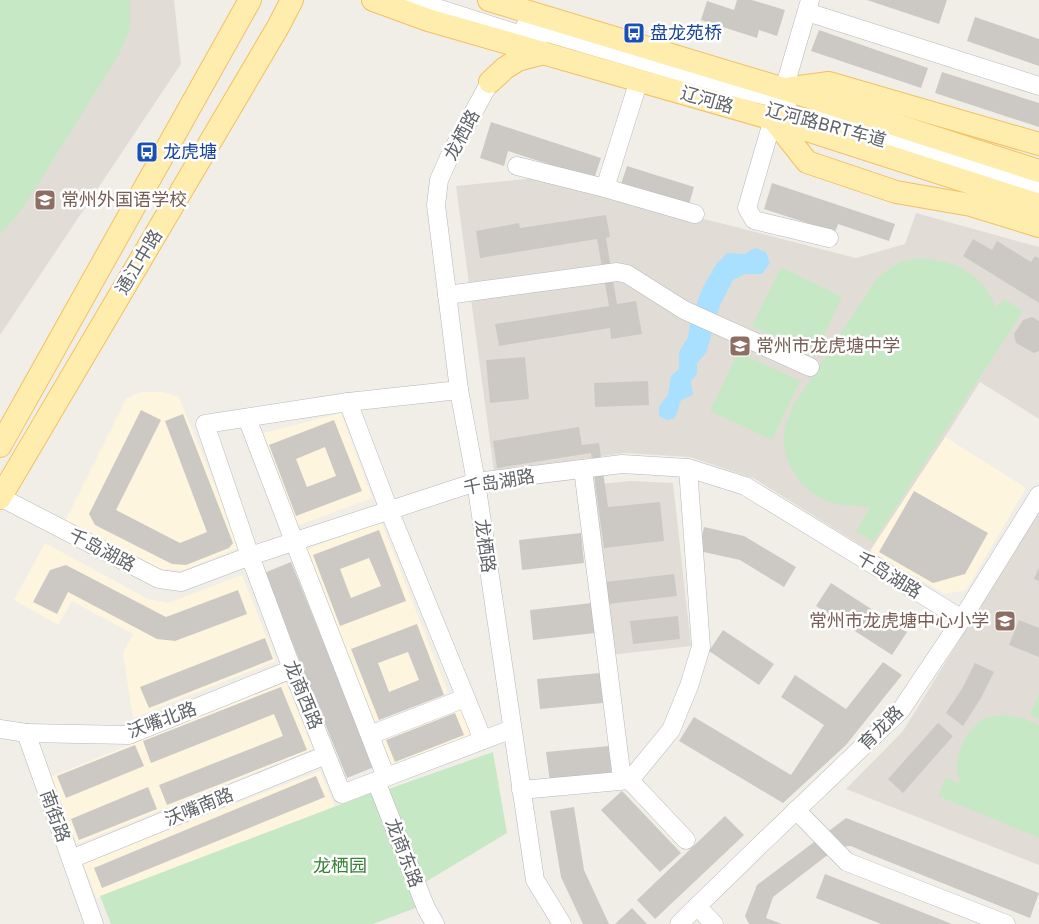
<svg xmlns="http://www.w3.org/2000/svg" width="1039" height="924" font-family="Overpass,'Noto Sans SC',sans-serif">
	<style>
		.commercial { fill: #fef5df }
		.education { fill: #e1ddd6 }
		.green { fill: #c7e8c4 }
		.water { fill: #a9dfff }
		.building { fill: #ccc9c5; fill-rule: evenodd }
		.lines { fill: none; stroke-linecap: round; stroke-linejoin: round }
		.minor-casing { stroke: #b5b8bc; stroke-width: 19 }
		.major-casing { stroke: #f2c05f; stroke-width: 24 }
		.minor { stroke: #fff; stroke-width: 18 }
		.major { stroke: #ffedae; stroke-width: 22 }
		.labels { text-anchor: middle; stroke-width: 5; stroke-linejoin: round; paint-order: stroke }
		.transit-label { font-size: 18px; fill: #164399; stroke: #fff; text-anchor: start }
		.street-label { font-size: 18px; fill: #5f6368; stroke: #fff }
		.education-label { font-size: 18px; fill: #785e54; stroke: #fff; text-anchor: start }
		.park-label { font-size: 18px; fill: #358234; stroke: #fff }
	</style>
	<rect width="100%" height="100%" fill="#f1eee8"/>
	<g class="commercial">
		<path d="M141,392h22l16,5 61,150 -56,23 -23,-1 -96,-48 61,-122z"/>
		<path d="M341,413l31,85 -76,28 -36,-92z"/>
		<path d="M945,437l81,51 -60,102 -21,4 -75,-43z"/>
		<path d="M381,521l67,172 -77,30 -68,-172z"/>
		<path d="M45,543l103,56 20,4 74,-28 34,86 -143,57 -10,-65 10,-19 -61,-33 -14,24 -44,-25z"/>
		<path d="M286,682l27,67 -236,95 -27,-67z"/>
		<path d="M461,705l12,32 -84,33 -13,-32z"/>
		<path d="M320,771l15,36 -235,89 -3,3 -14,-36z"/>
	</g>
	<g class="education">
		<path d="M0,0h174l7,64 -181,271z"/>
		<path d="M536,178l184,45 136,35 49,-14 11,-31 123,34v172l-59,-37 -35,55 -75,114 -115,-72 -65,-22 -66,-4 -130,19 -38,-286z"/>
		<path d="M631,481l42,2 18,163 -81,9 -21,-170z"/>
		<path d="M1039,511v354l-193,-76 57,-58z"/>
	</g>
	<g class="green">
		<path d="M0,0h130v30l-12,26 -95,152 -20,23 -3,3z"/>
		<path d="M919,258c29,3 54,9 70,36 3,4 5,9 7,14l8,-9 19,12 -150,231 -17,-11 15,-25c-14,0 -29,0 -42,-4 -29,-10 -50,-43 -44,-74 2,-7 5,-15 8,-22l84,-128 22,-16z"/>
		<path d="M781,267l61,30 -28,59 -62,-30z"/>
		<path d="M738,352l62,29 -28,59 -62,-29z"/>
		<path d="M1039,693v26l-9,-4z"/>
		<path d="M1006,715l19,4 14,6v113l-101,-42 7,-18 15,5c-1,-5 -3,-11 -3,-16 -1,-17 13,-42 29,-49 6,-2 14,-2 20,-3z"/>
		<path d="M493,752l14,81 -83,50 -38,-93z"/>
		<path d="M373,792l45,115 -45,17h-262l-11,-28z"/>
	</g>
	<path class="water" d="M755,248l11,4 4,11 -8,11h-17l-12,6 -13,25 -14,48 -9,10v11l-6,7 2,14 -12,5 -6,18 -8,2 -8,-4v-10l9,-11 3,-19 8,-7v-17l9,-15 2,-14 12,-34 13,-23 12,-13 17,1z"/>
	<g class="building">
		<path d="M737,0h15l33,10 -8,26 -18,-6 -2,8 -56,-18 6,-19 27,9z"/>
		<path d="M867,0h80l-8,24z"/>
		<path d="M975,17l64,22v27l-72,-25z"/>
		<path d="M819,30l109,38 -7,20 -110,-37z"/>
		<path d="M942,72l97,31v24l-104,-34z"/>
		<path d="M491,122l110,36 -7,21 -86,-28 -4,15 -24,-8z"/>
		<path d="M627,166l67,21 -6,21 -68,-21z"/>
		<path d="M772,183l123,41 -6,17 -51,-17 -3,8 -71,-23z"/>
		<path d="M606,215l4,22 -4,1 11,66 19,-3 6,33 -31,5 -1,-11 -111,18 -4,-22 114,-18 -12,-67 -117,19 -4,-27 43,-8 1,5z"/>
		<path d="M973,239l19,11 5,-9 34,21 4,-6 4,2v45l-76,-47z"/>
		<path d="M1032,317l7,4v30l-5,2 -18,-10 -2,-9 9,-14z"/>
		<path d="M525,357l4,42 -39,4 -4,-43z"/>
		<path d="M648,381l1,24 -54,2 -1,-24z"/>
		<path d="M141,410l20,10 -45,90 64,33 27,-11 -42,-111 18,-7 50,129 -4,5 -43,17 -14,-1 -77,-39 -6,-11z"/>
		<path d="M334,420l28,71 -66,25 -27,-71zM325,447l11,29 -29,11 -11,-28z"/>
		<path d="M579,427l3,18 17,-2 9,64 52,-5 4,39 -60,7 -13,-95 -94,15 -4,-27z"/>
		<path d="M914,491l74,42 -23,41 -32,9 -54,-31z"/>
		<path d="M704,527l40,9 52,31 -12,20 -44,-27 -41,-9z"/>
		<path d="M379,530l27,71 -66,25 -27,-71zM369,558l12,28 -30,12 -11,-29z"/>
		<path d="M581,533l3,30 -62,7 -3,-30z"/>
		<path d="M291,562l83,205 -27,11 -83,-205z"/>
		<path d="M66,565l100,52 72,-27 9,24 -72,27 -18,-2 -89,-47 -11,22 -24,-12 17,-32z"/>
		<path d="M1039,567v14l-5,-2z"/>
		<path d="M674,574l3,22 -69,8 -3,-22z"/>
		<path d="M831,583l76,49 -15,23 -76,-49z"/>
		<path d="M592,603l3,30 -62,7 -3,-30z"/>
		<path d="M678,616l2,23 -47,5 -3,-23z"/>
		<path d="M1019,620l20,8v29l-30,-12z"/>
		<path d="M417,624l27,71 -65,25 -28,-71zM408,652l11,28 -30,12 -11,-29z"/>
		<path d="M723,630l51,34 -15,21 -50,-34z"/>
		<path d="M265,638l8,21 -124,49 -9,-21z"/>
		<path d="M883,662l19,13 -56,70 -63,58 -104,-62 15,-24 97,58 33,-50 -43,-28 14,-22 51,34z"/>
		<path d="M975,663l19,9 -13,26 -18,28 -17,-13 17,-26z"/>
		<path d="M600,673l3,30 -63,6 -3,-30z"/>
		<path d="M281,687l26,63 -140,55 -8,-20 124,-49 -9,-22 -123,49 -8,-22z"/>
		<path d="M455,713l9,22 -69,27 -9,-22z"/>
		<path d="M938,723l15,13 -50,57 -15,-14z"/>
		<path d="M135,745l9,21 -78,32 -9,-22z"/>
		<path d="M609,746l3,30 -62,6 -4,-30z"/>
		<path d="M316,776l9,21 -223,91 -8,-20z"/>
		<path d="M148,787l9,22 -78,31 -8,-21z"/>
		<path d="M622,791l59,62 -21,19 -59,-62z"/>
		<path d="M574,807l10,63 25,54h-26l-22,-47 -11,-66z"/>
		<path d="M725,816l19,19 -89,84 -18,-19z"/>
		<path d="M846,818l193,75 -9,25 -163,-65 -16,-7 -13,1 -65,50 -7,21 16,6h-33l-4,-8 12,-31z"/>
		<path d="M825,874l127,50h-71l-65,-26z"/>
		<path d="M632,908l15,16h-32z"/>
	</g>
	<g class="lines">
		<g class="minor-casing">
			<g id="minor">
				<path d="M412,0l125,40"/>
				<path d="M810,0l-26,89 -11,30 -26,89 7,12 75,18"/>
				<path d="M807,12l232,74"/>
				<path d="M525,26l210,62 53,13"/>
				<path d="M490,82l-39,71 -12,27 -3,25 23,185 17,92 59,398 27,44"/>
				<path d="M783,113l32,6 180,55 44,15"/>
				<path d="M517,166l88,22 90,26"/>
				<path d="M605,188l34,-108"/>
				<path d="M447,295l170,-23 10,2 57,36 126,57"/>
				<path d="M459,390l-111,12 -143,22 45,132 42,113 50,125 170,-65"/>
				<path d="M348,402l41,108 94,230"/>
				<path d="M247,418l47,123 92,236"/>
				<path d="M583,469l38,302 65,69"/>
				<path d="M0,497l159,82 22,3 69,-26 226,-74 146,-18 66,4 57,18 217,133"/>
				<path d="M0,729l26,4 68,191"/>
				<path d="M26,733l103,2 163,-66"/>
				<path d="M370,735l95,-37"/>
				<path d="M376,781l50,127 9,16"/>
				<path d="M521,790l109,-10 41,-50 18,-44 12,-39 -13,-179"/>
				<path d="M796,810l51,52 159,62"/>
				<path d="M71,859l255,-104"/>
				<path d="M697,906l17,18"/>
				<path d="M679,924l80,-78 142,-136 61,-91 77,-124"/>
			</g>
		</g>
		<g class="major-casing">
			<g id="major">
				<path d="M373,0l55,20 345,99 266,86"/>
				<path d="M489,0l295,89 255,82"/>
				<path d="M490,82l15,-14 13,-8 26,-7"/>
				<path d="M792,88l37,-5 210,61"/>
				<path d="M773,119l34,43 89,30 75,13 68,21"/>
				<path d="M0,446l250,-446"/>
				<path d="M0,498l278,-471 14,-27"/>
			</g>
		</g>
		<use href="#minor" class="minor"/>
		<use href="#major" class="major"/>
	</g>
	<defs>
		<g id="bus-square" transform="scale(1.125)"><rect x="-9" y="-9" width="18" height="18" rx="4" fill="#1a4fb4" stroke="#fff"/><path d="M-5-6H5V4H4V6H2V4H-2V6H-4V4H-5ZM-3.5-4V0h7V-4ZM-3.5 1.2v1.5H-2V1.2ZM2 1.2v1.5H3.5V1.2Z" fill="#fff"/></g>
		<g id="school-square" transform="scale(1.125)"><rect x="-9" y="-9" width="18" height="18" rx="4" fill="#8d6e63" stroke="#fff"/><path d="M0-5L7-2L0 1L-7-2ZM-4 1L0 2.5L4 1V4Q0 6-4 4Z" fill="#fff"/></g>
	</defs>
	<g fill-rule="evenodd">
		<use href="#bus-square" x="634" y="33"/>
		<use href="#bus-square" x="147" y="152"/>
		<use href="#school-square" x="45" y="200"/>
		<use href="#school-square" x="740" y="346"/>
		<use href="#school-square" x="1005" y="621"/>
	</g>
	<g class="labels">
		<g class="transit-label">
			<text x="650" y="39">盘龙苑桥</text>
			<text x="163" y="158">龙虎塘</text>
		</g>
		<g class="street-label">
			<text transform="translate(707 100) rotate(16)" y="6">辽河路</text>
			<text transform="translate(826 125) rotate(15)" y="6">辽河路BRT车道</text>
			<text transform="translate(462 135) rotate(-62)" y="6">龙栖路</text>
			<text transform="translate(139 262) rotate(-59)" y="6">通江中路</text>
			<text transform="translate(499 482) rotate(-10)" y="6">千岛湖路</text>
			<text transform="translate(485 546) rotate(82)" y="6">龙栖路</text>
			<text transform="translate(102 550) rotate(27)" y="6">千岛湖路</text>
			<text transform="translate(889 575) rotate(31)" y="6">千岛湖路</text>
			<text transform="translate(303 695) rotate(68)" y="6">龙商西路</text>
			<text transform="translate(162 720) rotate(-20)" y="6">沃嘴北路</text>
			<text transform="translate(881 728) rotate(-45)" y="6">育龙路</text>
			<text transform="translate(199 807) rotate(-22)" y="6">沃嘴南路</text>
			<text transform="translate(55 816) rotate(70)" y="6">南街路</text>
			<text transform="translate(404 853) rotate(69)" y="6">龙商东路</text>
		</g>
		<g class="education-label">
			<text x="61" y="206">常州外国语学校</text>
			<text x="756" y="352">常州市龙虎塘中学</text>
			<text x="989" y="627" text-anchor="end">常州市龙虎塘中心小学</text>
		</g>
		<g class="park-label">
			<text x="340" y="872">龙栖园</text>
		</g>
	</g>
</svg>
